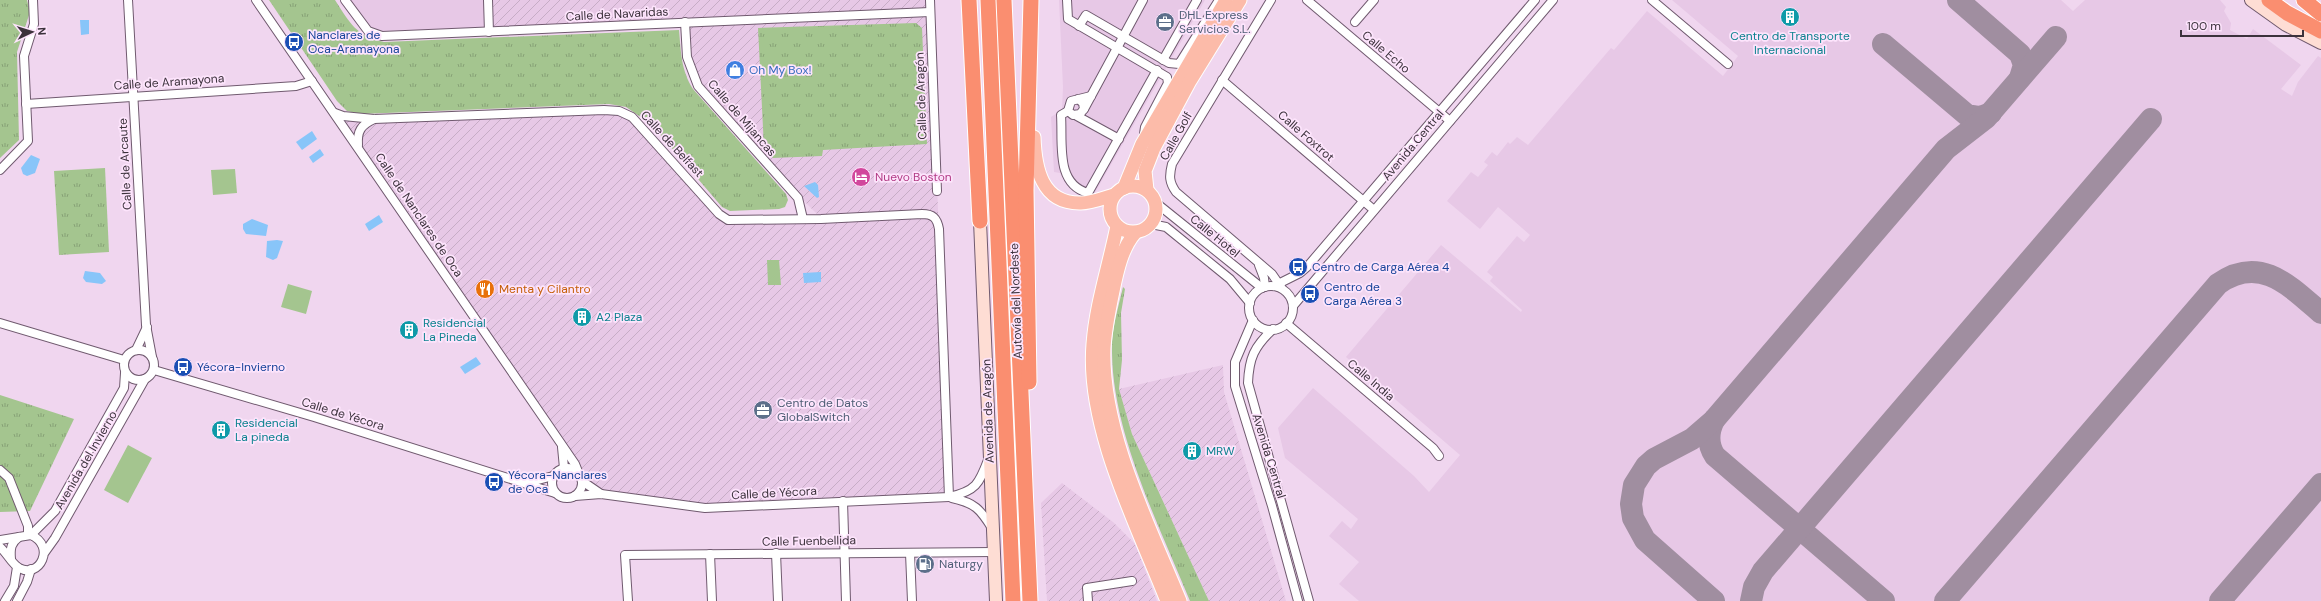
<svg xmlns="http://www.w3.org/2000/svg" width="2321" height="601" font-family="'DM Sans',sans-serif">
	<style>
		.built { fill: #e7c8e6 }
		.industrial { fill: url(#industrial-furrows) }
		.grass { fill: url(#grass-tufts) }
		.garden { fill: #a4c58f }
		.water { fill: #88c5f9 }
		.lines { fill: none; stroke-linecap: round; stroke-linejoin: round }
		.taxiway { stroke: #a08ea0; stroke-width: 22 }
		.street-casing { stroke: #705a6f; stroke-width: 10 }
		.secondary-casing { stroke: #705a6f; stroke-width: 14 }
		.primary-casing { stroke: #fff; stroke-width: 15 }
		.highway-casing { stroke: #fff; stroke-width: 17 }
		.street { stroke: #fff; stroke-width: 8 }
		.secondary { stroke: #feddd4; stroke-width: 12 }
		.primary { stroke: #fcbba9; stroke-width: 13 }
		.highway { stroke: #fa8e70; stroke-width: 15 }
		.labels { text-anchor: middle; stroke-width: 3.5; stroke-linejoin: round; paint-order: stroke }
		.street-label { font-size: 12px; fill: #3c323c; stroke: #fde4fc }
		.service-label { font-size: 12px; fill: #4e5e75; stroke: #fde4fc; text-anchor: start }
		.transit-label { font-size: 12px; fill: #164399; stroke: #fde4fc; text-anchor: start }
		.culture-label { font-size: 12px; fill: #0d838f; stroke: #fde4fc; text-anchor: start }
		.shop-label { font-size: 12px; fill: #366cbe; stroke: #fde4fc; text-anchor: start }
		.hotel-label { font-size: 12px; fill: #b23c85; stroke: #fde4fc; text-anchor: start }
		.food-label { font-size: 12px; fill: #c56008; stroke: #fde4fc; text-anchor: start }
	</style>
	<defs>
		<pattern id="industrial-furrows" width="10" height="10" patternUnits="userSpaceOnUse"><rect width="10" height="10" fill="#e7c8e6"/><path d="M-1 1l2-2M0 10L10 0M9 11l2-2" fill="none" stroke="#c7acc6"/></pattern>
		<pattern id="grass-tufts" width="24" height="20" patternUnits="userSpaceOnUse"><rect width="24" height="20" fill="#a4c58f"/><path d="M3 7l-1-3M5 7V3M7 7l1-3M15 17l-1-3M17 17v-4M19 17l1-3" fill="none" stroke="#87a176"/></pattern>
	</defs>
	<rect width="100%" height="100%" fill="#f0d6ef"/>
	<g class="built">
		<path d="M345,0h143l1,32 -74,2 -47,-3z"/>
		<path d="M1059,0h146l-112,196h-10l-11,-6 -12,-17 -6,-1 -3,-55 11,-7 1,-23z"/>
		<path d="M1672,0h389l12,11 12,-11h135l6,7 -2,4 7,12 -1,7 17,9 6,-10 48,36 -20,24 11,7 6,-14 20,-26 3,2v543h-962l-20,-17 20,-22 -30,-26 13,-15 9,8 7,-10 -73,-61 -7,-30 35,-40 101,88 15,16 31,-37 -114,-98 95,-112 80,67 1,-2 -32,-29 3,-4 -6,-5 30,-36 7,6 6,-7 -32,-28 -18,22 -33,-28 24,-29 7,5 10,-12 -4,-3 8,-10 5,4 11,-14 2,2 7,-7 11,8 83,-97 3,2 33,-39 76,65 15,-20z"/>
	</g>
	<g class="industrial">
		<path d="M488,0h442l19,497 -244,11 -126,-16 3,-11 -7,-11 -11,-2 -3,-24 -226,-331 8,3 261,-6 28,7 96,103 93,-2 -59,-59 -70,-86 -7,-51 -196,10z"/>
		<path d="M1223,365l1,27 62,209h-77l-77,-167 -13,-45z"/>
		<path d="M1062,483l51,39 22,22 22,57h-110l-6,-98z"/>
	</g>
	<g class="grass">
		<path d="M0,0h27l3,12 -13,40 2,88 -19,18z"/>
		<path d="M269,0h66c15,23 21,36 49,42l295,-12c2,22 2,40 14,59l93,105 2,6 -3,7 -6,2 -49,2 -8,-4 -71,-83 -25,-17 -17,-3 -248,10 -14,-3 -10,-10z"/>
		<path d="M916,23l6,5 5,116 -104,6 -1,6 -49,2 -9,-10 -6,-120z"/>
		<path d="M105,168l4,84 -50,3 -5,-84z"/>
		<path d="M1123,287l2,2 -4,24 1,47 -3,29 13,45 77,167h-19c-31,-76 -77,-166 -78,-248 -1,-23 6,-44 11,-66z"/>
		<path d="M0,395l74,24 -44,92 -30,1z"/>
	</g>
	<g class="garden">
		<path d="M235,169l2,24 -24,2 -2,-25z"/>
		<path d="M767,260h12l2,25h-13z"/>
		<path d="M288,284l24,7 -6,23 -25,-7z"/>
		<path d="M128,445l24,13 -24,45 -24,-13z"/>
	</g>
	<g class="water">
		<path d="M80,20h9v14l-8,1z"/>
		<path d="M312,131l5,8 -15,11 -6,-8z"/>
		<path d="M320,149l4,6 -11,8 -4,-6z"/>
		<path d="M31,155l9,4 -5,14 -8,3 -4,-2 -2,-6z"/>
		<path d="M815,182l3,3 1,12 -2,1 -13,-12z"/>
		<path d="M379,215l4,7 -14,9 -4,-7z"/>
		<path d="M252,219l16,6 -2,11 -20,-2 -3,-5v-5z"/>
		<path d="M277,240l6,1 -6,17 -4,2 -7,-3 1,-16z"/>
		<path d="M85,271l15,2 6,8 -4,3 -16,-2 -3,-4z"/>
		<path d="M821,272v10l-17,1 -1,-10z"/>
		<path d="M476,357l5,7 -16,10 -5,-7z"/>
	</g>
	<g class="lines">
		<g class="taxiway">
			<path d="M1958,0l62,54 4,11 -4,13"/>
			<path d="M1883,44l84,71 13,2 11,-4"/>
			<path d="M1714,420c-6,12 -7,24 1,36l169,145"/>
			<path d="M1714,601l-69,-61 -12,-22 -2,-14 3,-19 12,-19 8,-7 38,-20 22,-19 232,-271 40,-31 70,-81"/>
			<path d="M1751,601l3,-14 9,-16 388,-452"/>
			<path d="M1945,601l273,-317c42,-30 72,2 103,29"/>
			<path d="M2220,601l101,-117"/>
		</g>
		<g class="street-casing">
			<g id="street">
				<path d="M128,0l18,325 6,32"/>
				<path d="M256,0l293,426 26,38 4,10"/>
				<path d="M345,0l23,31 14,5 548,-24"/>
				<path d="M488,0l1,32"/>
				<path d="M930,0l7,191"/>
				<path d="M1067,0l1,19 99,58 1,6 -23,44 -1,7"/>
				<path d="M1271,0l-99,164c-3,12 -3,18 4,28l96,82 9,13"/>
				<path d="M1307,0l143,121"/>
				<path d="M1652,0l76,64"/>
				<path d="M685,22l2,35 11,29 100,112 5,21"/>
				<path d="M1355,22l19,-22"/>
				<path d="M1079,26l7,-11 83,48 10,1 40,-64"/>
				<path d="M1163,60l34,-60"/>
				<path d="M1222,80l152,130"/>
				<path d="M1078,99l5,4 1,6 -4,5 -7,1 -5,-4 3,-10 20,-5"/>
				<path d="M26,104l270,-18 16,-5"/>
				<path d="M1084,109l59,-109"/>
				<path d="M1068,111l-7,4c2,28 -6,69 27,78l69,-123"/>
				<path d="M335,113l8,3 31,3 230,-9 15,1 13,6 87,97 9,6 93,-1 101,-5c11,0 15,4 17,15l10,268"/>
				<path d="M1077,116l42,23"/>
				<path d="M358,145c-1,-14 3,-20 16,-26"/>
				<path d="M0,170l28,-29 -4,-85 10,-32 -1,-24"/>
				<path d="M1155,202l107,86"/>
				<path d="M1151,224l15,3 64,52 20,24"/>
				<path d="M1259,265l5,13 1,9"/>
				<path d="M1274,286l26,-13 7,-6 228,-267"/>
				<circle cx="1271" cy="308" r="22"/>
				<path d="M1293,306l260,-306"/>
				<path d="M1253,320l-18,42v24l37,120 26,95"/>
				<path d="M0,323l124,37"/>
				<path d="M1286,323l147,125 6,8"/>
				<path d="M1273,329c-19,18 -24,29 -25,54l61,218"/>
				<circle cx="139" cy="365" r="15"/>
				<path d="M136,350l11,-23"/>
				<path d="M154,370l160,47 241,76"/>
				<path d="M562,447l2,21"/>
				<circle cx="567" cy="483" r="15"/>
				<path d="M0,470l9,8 19,48v9"/>
				<path d="M582,481l19,13"/>
				<path d="M527,483l26,-7"/>
				<path d="M575,496l26,-2 104,14 244,-11c27,-6 30,-13 39,-37"/>
				<path d="M952,498c23,5 28,11 40,30"/>
				<path d="M843,501l3,100"/>
				<path d="M31,535l24,-24 69,-123 1,-15"/>
				<path d="M0,540l31,-5c25,11 9,44 -12,33 -8,-5 -12,-15 -19,-21"/>
				<path d="M45,552l10,-14 90,-159"/>
				<path d="M776,553l2,48"/>
				<path d="M910,553l2,48"/>
				<path d="M710,554l2,47"/>
				<path d="M11,559c-1,-11 0,-16 8,-22"/>
				<path d="M5,601l9,-15 3,-19"/>
				<path d="M17,601l10,-19 4,-13"/>
				<path d="M628,601l-3,-46 369,-3"/>
				<path d="M1088,601l-1,-13 45,-7"/>
			</g>
		</g>
		<g class="secondary-casing">
			<g id="secondary">
				<path d="M2251,0l35,25 35,18"/>
				<path d="M980,221l16,380"/>
			</g>
		</g>
		<g class="primary-casing">
			<g id="primary">
				<path d="M1034,137c1,30 7,67 47,66 11,0 22,-5 33,-8"/>
				<circle cx="1133" cy="209" r="23"/>
				<path d="M1124,188l18,-44 84,-144"/>
				<path d="M1147,190l-2,-19 9,-23 36,-67 50,-81"/>
				<path d="M1117,226c-8,40 -21,78 -24,118 -7,83 44,181 74,257"/>
				<path d="M1135,233c-13,15 -18,38 -22,58 -4,19 -8,38 -9,57 -3,83 45,177 76,253"/>
			</g>
		</g>
		<g class="highway-casing">
			<g id="highway">
				<path d="M969,0l11,221"/>
				<path d="M988,0l25,601"/>
				<path d="M1004,0l26,601"/>
				<path d="M2269,0l18,13 34,18"/>
				<path d="M2304,0l17,14"/>
				<path d="M1029,382l-3,-192 5,-190"/>
			</g>
		</g>
		<use href="#street" class="street"/>
		<use href="#secondary" class="secondary"/>
		<use href="#primary" class="primary"/>
		<use href="#highway" class="highway"/>
	</g>
	<defs>
		<g id="building-disc" transform="scale(1)"><circle r="9.5" fill="#0f9aa8" stroke="#fde4fc"/><path d="M-4-6H4V6H1V3H-1V6H-4ZM-2.5-4.3h1.7v1.8h-1.7ZM.8-4.3h1.7v1.8H.8ZM-2.5-1h1.7V.8h-1.7ZM.8-1h1.7V.8H.8Z" fill="#fff"/></g>
		<g id="office-disc" transform="scale(1)"><circle r="9.5" fill="#5c6f8a" stroke="#fde4fc"/><path d="M-6-3h4V-5.5h4V-3h4V5H-6ZM-1-4.5V-3h2v-1.5ZM-6 0V1H6V0Z" fill="#fff"/></g>
		<g id="bus-disc" transform="scale(1)"><circle r="9.5" fill="#1a4fb4" stroke="#fde4fc"/><path d="M-5-6H5V4H4V6H2V4H-2V6H-4V4H-5ZM-3.5-4V0h7V-4ZM-3.5 1.2v1.5H-2V1.2ZM2 1.2v1.5H3.5V1.2Z" fill="#fff"/></g>
		<g id="shop-disc" transform="scale(1)"><circle r="9.5" fill="#3f7fe0" stroke="#fde4fc"/><path d="M-5-2.5h2.3a2.7 3.5 0 0 1 5.4 0H5L5.5 6h-11ZM-1.5-2.5h3a1.5 2.3 0 0 0-3 0Z" fill="#fff"/></g>
		<g id="hotel-disc" transform="scale(1)"><circle r="9.5" fill="#d1479c" stroke="#fde4fc"/><path d="M-6-4.5h1.5V1H6V5H4.5V3h-9V5H-6ZM-4 0a1.8 1.8 0 1 1 3.6 0ZM.5 0V-2.5h3Q6-2.5 6 0Z" fill="#fff"/></g>
		<g id="restaurant-disc" transform="scale(1)"><circle r="9.5" fill="#e8710a" stroke="#fde4fc"/><path d="M-5-6h1v4h1v-4h1v4h1v-4h1v5L-1.5 .5V6h-2V.5L-5-1ZM5-6V6H3V1.5H1.5Q1.5-4 5-6Z" fill="#fff"/></g>
		<g id="fuel-disc" transform="scale(1)"><circle r="9.5" fill="#5c6f8a" stroke="#fde4fc"/><path d="M-5.5-6h7V0h2V4h1.3V-2.5L3-4.5l.8-.8L6-3V5H2.5V1h-1V6h-7ZM-4.2-4.7v3.2H.2V-4.7Z" fill="#fff"/></g>
	</defs>
	<g fill-rule="evenodd">
		<use href="#building-disc" x="1790" y="17"/>
		<use href="#office-disc" x="1165" y="22"/>
		<use href="#bus-disc" x="294" y="42"/>
		<use href="#shop-disc" x="735" y="70"/>
		<use href="#hotel-disc" x="861" y="177"/>
		<use href="#bus-disc" x="1298" y="267"/>
		<use href="#restaurant-disc" x="485" y="289"/>
		<use href="#bus-disc" x="1310" y="294"/>
		<use href="#building-disc" x="582" y="317"/>
		<use href="#building-disc" x="409" y="330"/>
		<use href="#bus-disc" x="183" y="367"/>
		<use href="#office-disc" x="763" y="410"/>
		<use href="#building-disc" x="221" y="430"/>
		<use href="#building-disc" x="1192" y="451"/>
		<use href="#bus-disc" x="494" y="482"/>
		<use href="#fuel-disc" x="925" y="564"/>
	</g>
	<g class="labels">
		<g class="street-label">
			<text transform="translate(617 14) rotate(-3)" y="4">Calle de Navaridas</text>
			<text transform="translate(1386 52) rotate(40)" y="4">Calle Echo</text>
			<text transform="translate(169 82) rotate(-4)" y="4">Calle de Aramayona</text>
			<text transform="translate(921 96) rotate(-92)" y="4">Calle de Aragón</text>
			<text transform="translate(742 118) rotate(49)" y="4">Calle de Mijancas</text>
			<text transform="translate(1176 136) rotate(-61)" y="4">Calle Golf</text>
			<text transform="translate(1306 136) rotate(41)" y="4">Calle Foxtrot</text>
			<text transform="translate(672 144) rotate(47)" y="4">Calle de Belfast</text>
			<text transform="translate(1413 145) rotate(-50)" y="4">Avenida Central</text>
			<text transform="translate(125 164) rotate(-93)" y="4">Calle de Arcaute</text>
			<text transform="translate(419 215) rotate(56)" y="4">Calle de Nanclares de Oca</text>
			<text transform="translate(1215 236) rotate(39)" y="4">Calle Hotel</text>
			<text transform="translate(1016 301) rotate(-92)" y="4">Autovía del Nordeste</text>
			<text transform="translate(1371 380) rotate(40)" y="4">Calle India</text>
			<text transform="translate(988 411) rotate(-92)" y="4">Avenida de Aragón</text>
			<text transform="translate(343 414) rotate(17)" y="4">Calle de Yécora</text>
			<text transform="translate(1269 456) rotate(73)" y="4">Avenida Central</text>
			<text transform="translate(86 460) rotate(-60)" y="4">Avenida del Invierno</text>
			<text transform="translate(774 493) rotate(-3)" y="4">Calle de Yécora</text>
			<text transform="translate(809 541) rotate(-1)" y="4">Calle Fuenbellida</text>
		</g>
		<g class="service-label">
			<text x="1179" y="19">DHL Express<tspan x="1179" dy="14">Servicios S.L.</tspan></text>
			<text x="777" y="407">Centro de Datos<tspan x="777" dy="14">GlobalSwitch</tspan></text>
			<text x="939" y="568">Naturgy</text>
		</g>
		<g class="transit-label">
			<text x="308" y="39">Nanclares de<tspan x="308" dy="14">Oca-Aramayona</tspan></text>
			<text x="1312" y="271">Centro de Carga Aérea 4</text>
			<text x="1324" y="291">Centro de<tspan x="1324" dy="14">Carga Aérea 3</tspan></text>
			<text x="197" y="371">Yécora-Invierno</text>
			<text x="508" y="479">Yécora-Nanclares<tspan x="508" dy="14">de Oca</tspan></text>
		</g>
		<g class="culture-label">
			<text x="1790" y="40" text-anchor="middle">Centro de Transporte<tspan x="1790" dy="14">Internacional</tspan></text>
			<text x="596" y="321">A2 Plaza</text>
			<text x="423" y="327">Residencial<tspan x="423" dy="14">La Pineda</tspan></text>
			<text x="235" y="427">Residencial<tspan x="235" dy="14">La pineda</tspan></text>
			<text x="1206" y="455">MRW</text>
		</g>
		<g class="shop-label">
			<text x="749" y="74">Oh My Box!</text>
		</g>
		<g class="hotel-label">
			<text x="875" y="181">Nuevo Boston</text>
		</g>
		<g class="food-label">
			<text x="499" y="293">Menta y Cilantro</text>
		</g>
	</g>
	<g transform="translate(32 32) rotate(86)" stroke="#fde4fc" stroke-width="3" paint-order="stroke">
	<path d="M0-3L7 15L0 10L-7 15Z" fill="#3c323c"/>
	<text y="-6" font-size="11" font-weight="bold" text-anchor="middle" fill="#3c323c">N</text>
	</g>
	<path d="M2181 30v6h122v-6" fill="none" stroke="#3c323c" stroke-width="2"/>
	<text x="2187" y="30" font-size="12" fill="#3c323c" stroke="#fde4fc" stroke-width="3" paint-order="stroke">100 m</text>
</svg>
